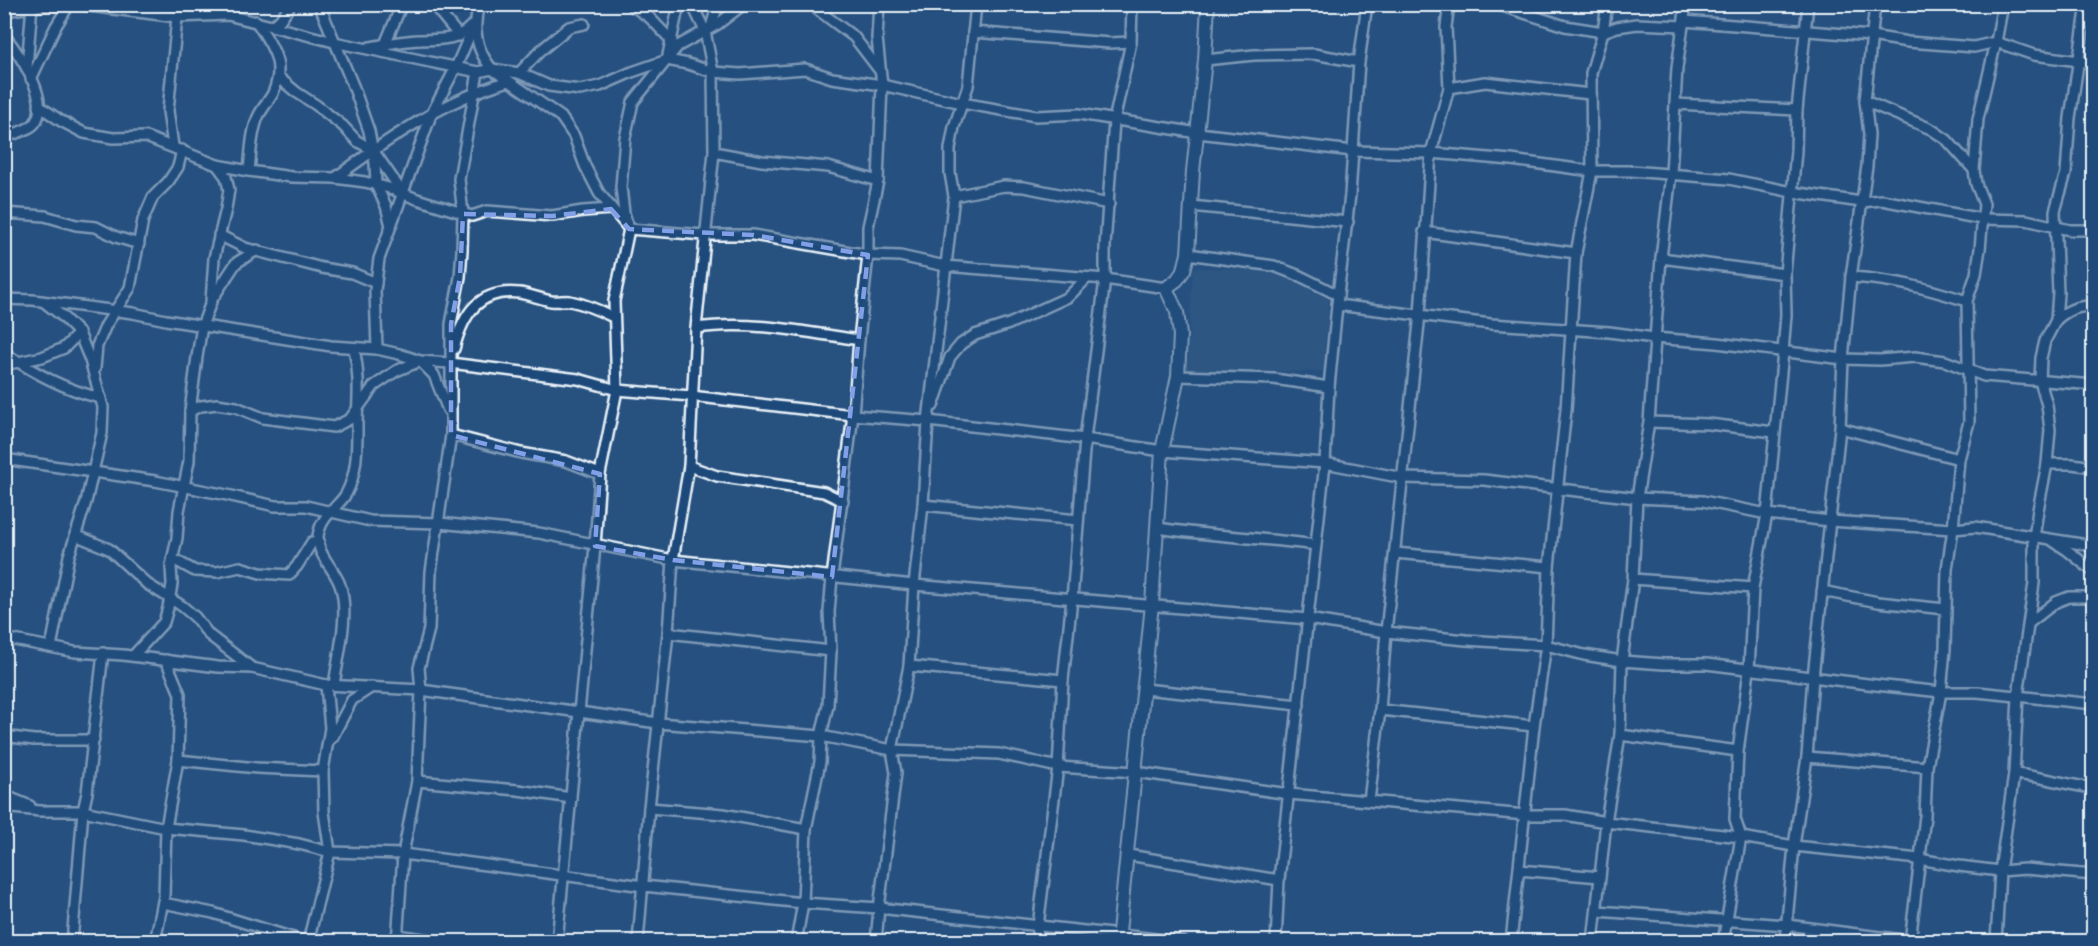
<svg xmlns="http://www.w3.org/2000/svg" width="2098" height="946" font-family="'Indie Flower',sans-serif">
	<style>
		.built { fill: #355d88 }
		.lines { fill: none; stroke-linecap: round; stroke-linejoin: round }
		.minor-casing { stroke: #e8f1f8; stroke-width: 14 }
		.tertiary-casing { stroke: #e8f1f8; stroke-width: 16 }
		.minor { stroke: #1f4a7a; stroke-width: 9 }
		.tertiary { stroke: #1f4a7a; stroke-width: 12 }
		.marked { fill: none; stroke: #82a0e8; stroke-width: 4.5; stroke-dasharray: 12 8; stroke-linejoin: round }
	</style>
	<rect width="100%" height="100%" fill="#27517f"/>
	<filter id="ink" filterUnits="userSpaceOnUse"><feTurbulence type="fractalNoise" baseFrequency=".0167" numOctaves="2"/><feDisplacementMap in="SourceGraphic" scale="12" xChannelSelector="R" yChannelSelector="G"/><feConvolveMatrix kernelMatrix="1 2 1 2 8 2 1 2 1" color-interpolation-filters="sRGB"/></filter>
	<g filter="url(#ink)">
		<path class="built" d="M1193,268l79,2 57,29 -6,72 -136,2z"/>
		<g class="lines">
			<g class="minor-casing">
				<g id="minor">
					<path d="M319,4l35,84 15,43 6,32 1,22 10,21 5,20"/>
					<path d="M433,4l26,32"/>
					<path d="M479,4c-7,25 -3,46 13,65l69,48 13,19 11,30 14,27 30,36 75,6h49l115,20 32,1 45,10 160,13 61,9"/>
					<path d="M630,4l20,14 22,23"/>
					<path d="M814,4l4,6 36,27 26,34"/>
					<path d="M1451,4h12"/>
					<path d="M1496,4l69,22 38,6 14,-5 20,-3 46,2"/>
					<path d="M1686,4l-9,64 -6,106 -10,84 -12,164 -12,76 -4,81 -11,82 -2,74 -14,87 135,15 53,9 125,13 40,7 41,5 25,-2 69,6"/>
					<path d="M4,11l43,-6h34l96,12 51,-2 106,27 144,30 14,-3 27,4 30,13 31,4 20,-4 32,-14 35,-12 21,4 25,8 27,2 65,-5 27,9 50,7 80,18 74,13 43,-2 119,19 155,18 78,2 80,7 81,11h39l98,8 63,13 69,10 21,-2 100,19 44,1 44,10h24"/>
					<path d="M1684,21l187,15 37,6 66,5 22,-5 38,13 60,8"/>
					<path d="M272,25l8,-5 11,-16"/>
					<path d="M711,27l7,-23"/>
					<path d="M973,32l137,11 21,-1"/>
					<path d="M4,35c14,17 49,67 30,89 -8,8 -21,9 -30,14"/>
					<path d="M385,44l17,-40"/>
					<path d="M370,47c16,-3 31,-6 48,-7 20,-1 38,2 53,-14"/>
					<path d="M668,55l11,-51"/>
					<path d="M1205,60l49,-5 60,-1 45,8"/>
					<path d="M27,68l5,-64"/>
					<path d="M519,73l21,-22 29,-24 15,-3"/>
					<path d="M278,77l18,15 20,13 27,21 14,15 16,9 29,42"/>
					<path d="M31,79l25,-53 13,-21"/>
					<path d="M1449,88l36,-6 105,12"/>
					<path d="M1865,101l66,28 16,11 27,30"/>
					<path d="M1675,104l122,6"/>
					<path d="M39,106l22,15 23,12 29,5 33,-1 71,28 32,6 43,6 43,1 30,4 24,6 28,11 55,17 15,-5 65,5 31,-5 28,-2"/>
					<path d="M173,146l-5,-35 9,-94"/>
					<path d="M714,152l48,9 66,6 50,14"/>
					<path d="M249,171c2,-18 2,-37 9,-54 4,-9 11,-16 15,-24 13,-30 -1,-47 -17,-72"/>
					<path d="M335,178c53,-39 111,-79 174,-97"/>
					<path d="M954,196l50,-10 20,1 85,17"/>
					<path d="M1191,206l157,16"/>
					<path d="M4,213l41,3 31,9 20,2 20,10 23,7"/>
					<path d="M1424,232l152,21"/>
					<path d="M219,235l26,13 77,20 30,5 24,10"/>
					<path d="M1188,254l86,12 26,10 38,19"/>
					<path d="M1661,258l124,16"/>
					<path d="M1851,277c44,3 75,11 116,24"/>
					<path d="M213,298l23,-35 21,-13"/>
					<path d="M4,299l29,1 100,13 33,7 165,26 46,3 22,5 21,7 30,2 128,16 39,11 74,6 162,19 75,6 157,18 77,12 163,12 78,15 81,2 153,18 66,3 64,13 63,7 123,8 22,-2 119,19"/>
					<path d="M44,302l18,14 17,17 11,27 13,47 -1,26 -16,69 -17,54 -18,91"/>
					<path d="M1337,305l154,19 118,8 45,6 63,5 126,16 37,1 35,-3 30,4 39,15 110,9"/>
					<path d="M2056,320c12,-11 22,-14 38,-14"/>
					<path d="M696,328c54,-8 109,4 163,12"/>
					<path d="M377,349l-2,-59 4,-31 52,-144 25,-48 18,-42"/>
					<path d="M454,349c9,-35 25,-61 66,-56 11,2 21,6 31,8 7,1 13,-1 19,0 15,3 29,9 43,16"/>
					<path d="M4,353c31,20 61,37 97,45"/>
					<path d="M4,365l38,-8 22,-9 15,-15"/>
					<path d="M95,368l2,-22 9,-21 24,-37 13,-68 10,-23 15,-15 10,-15 4,-17"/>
					<path d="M1178,376l96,3 55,8"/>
					<path d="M933,406l17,-49 11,-13 14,-9 34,-11 59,-27 19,-19"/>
					<path d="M190,411l11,-5 16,-2 19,3 27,11 71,9 16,-8 24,-33 22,-15 24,-10 14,14 14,35"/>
					<path d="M1649,422l60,2 65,8"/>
					<path d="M1840,428l119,31"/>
					<path d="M451,435l70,18 45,8 34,13"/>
					<path d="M4,459l151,22 72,14 48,11h31l64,15 69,2 100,10 134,27 241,25 394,34 78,13 80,8 80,5 38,10 38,6 42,3h42l170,21 65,7h36l117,12"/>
					<path d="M2047,464h25l22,3"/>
					<path d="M689,466l28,10 107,16 19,9"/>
					<path d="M923,505l155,15"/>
					<path d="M1157,528c53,8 106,10 159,17"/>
					<path d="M75,535l34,14 38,35 35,22 13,11 14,18 43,33"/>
					<path d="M2053,541l14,9 27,22"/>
					<path d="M1395,553l154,14"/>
					<path d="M173,559l22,12 22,1 23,-5 20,6 29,2 8,-9 15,-24 7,-1"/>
					<path d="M1633,579l120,9"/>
					<path d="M1822,591l56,11 67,7"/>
					<path d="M2029,623l27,-21 13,-5h25"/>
					<path d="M668,633l163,18"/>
					<path d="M4,638l71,14 48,3 95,12 34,1 74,17 95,5 237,33 163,13 71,14 107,4 59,13 78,5 153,22 237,21h39l41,7 -13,120"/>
					<path d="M133,656l31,-34 4,-14 4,-24 -1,-18 6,-28 2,-27 10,-50 1,-50 7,-54 5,-31 9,-24 3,-44 12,-49 3,-19 -3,-13 -9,-12"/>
					<path d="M909,666l154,14"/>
					<path d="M334,685c4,-29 16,-72 6,-100 -6,-18 -27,-33 -21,-54 4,-16 19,-24 27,-37 12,-22 11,-48 11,-72 1,-26 3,-47 -3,-73"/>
					<path d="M1144,689l155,16"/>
					<path d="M1380,710l154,16"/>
					<path d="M1620,735l118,16"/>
					<path d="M4,736l30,4h60"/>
					<path d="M332,738l20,-38 20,-13"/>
					<path d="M1807,757l120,10"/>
					<path d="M178,760l79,8 66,3"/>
					<path d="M2014,774c27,2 52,11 80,14"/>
					<path d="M417,781l101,9 53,8"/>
					<path d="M4,792l9,7 17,7"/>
					<path d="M1369,801l11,-91 6,-78 34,-318 11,-161 18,-65 -3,-61 3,-23"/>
					<path d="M4,807l36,4h43l83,17 78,7 55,9 31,8 73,2 241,32 159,17 76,5 304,34"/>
					<path d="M649,808l74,6 83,15"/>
					<path d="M1128,855l151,25"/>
					<path d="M1519,870l81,7"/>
					<path d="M163,903l50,10 93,29"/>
					<path d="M1597,911l190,14 132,17"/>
					<path d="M397,935l47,7"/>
					<path d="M72,942l11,-131 4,-18 16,-140"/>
					<path d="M155,942l9,-46 2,-68 12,-68 1,-34 1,-32 -14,-34"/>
					<path d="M308,942l22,-90 -6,-40 -1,-41 7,-43 -4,-43"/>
					<path d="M397,942l6,-88 14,-73 4,-91 -2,-22 10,-39 2,-57 20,-137v-111l9,-47 2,-27 1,-36 -4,-35 19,-107"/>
					<path d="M557,942l38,-396 5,-72 17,-84 -3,-89 15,-72 -5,-16 -3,-26 4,-49 8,-36 45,-56 40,-22 26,-20"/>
					<path d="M638,942l11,-134 19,-175 5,-73 16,-94 7,-138 18,-176 -1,-80 -8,-41 -13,-27"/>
					<path d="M796,942l7,-39 3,-74 14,-67 1,-26 7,-31 3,-54 -2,-39 3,-35 21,-162 6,-75 9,-85v-28l10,-46 4,-96 -5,-47 2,-34"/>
					<path d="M876,942l3,-34 17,-135 -4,-23 17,-84 5,-81 9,-80 5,-84 26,-225 -4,-23v-24l4,-22 14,-41 8,-82"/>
					<path d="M1036,942l22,-175 5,-87 9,-81 13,-160 20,-160v-33l9,-125 17,-79 1,-38"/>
					<path d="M1276,942l3,-62 46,-417 4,-76 9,-92 12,-100 9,-133 8,-58"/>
					<path d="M1511,942l23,-216 12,-81 3,-78 17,-157 10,-157 16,-82 -1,-98 12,-41 4,-28"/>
					<path d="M1723,942l18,-105 -6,-18 3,-68 11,-80 4,-83 14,-74 16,-162 3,-37 -1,-41 11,-123 1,-41 11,-106"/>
					<path d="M1785,942l9,-96 13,-89 6,-80 27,-249 3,-69 8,-82 16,-111 2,-32 -4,-33 10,-97"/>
					<path d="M1910,942l15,-126 2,-49 14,-75 4,-43 2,-80 6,-40 6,-70 10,-37 -2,-121 9,-27 4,-25 4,-45 -8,-20 -2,-14 4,-51 18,-77 7,-38"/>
					<path d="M1996,942l4,-71 14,-97 4,-78 16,-113v-45l4,-28 9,-46 3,-34 -3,-25 -7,-24 1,-23 4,-17 11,-21 2,-27 -3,-82 11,-38 4,-55 17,-114"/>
				</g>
			</g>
			<g class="tertiary-casing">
				<path id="tertiary" d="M1118,942l34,-338 10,-153 16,-75 2,-41 -3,-23 -11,-24 11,-8 7,-10 4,-16 5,-83 12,-111 3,-56"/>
			</g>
			<use href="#minor" class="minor"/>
			<use href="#tertiary" class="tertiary"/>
		</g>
	</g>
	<path d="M0 0H2098V946H0ZM611,209l18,20 124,6 115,20 -36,322 -159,-17 -78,-14 5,-72 -149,-39v-111l9,-47 3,-63 89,2z" fill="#27517f" fill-opacity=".55" fill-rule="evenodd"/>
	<path class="marked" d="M611,209l18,20 124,6 115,20 -36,322 -159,-17 -78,-14 5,-72 -149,-39v-111l9,-47 3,-63 89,2z"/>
	<rect width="2098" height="946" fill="none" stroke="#1f4a7a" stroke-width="24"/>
	<rect x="12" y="12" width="2074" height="922" fill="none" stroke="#e8f1f8" stroke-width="2" filter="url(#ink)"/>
</svg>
